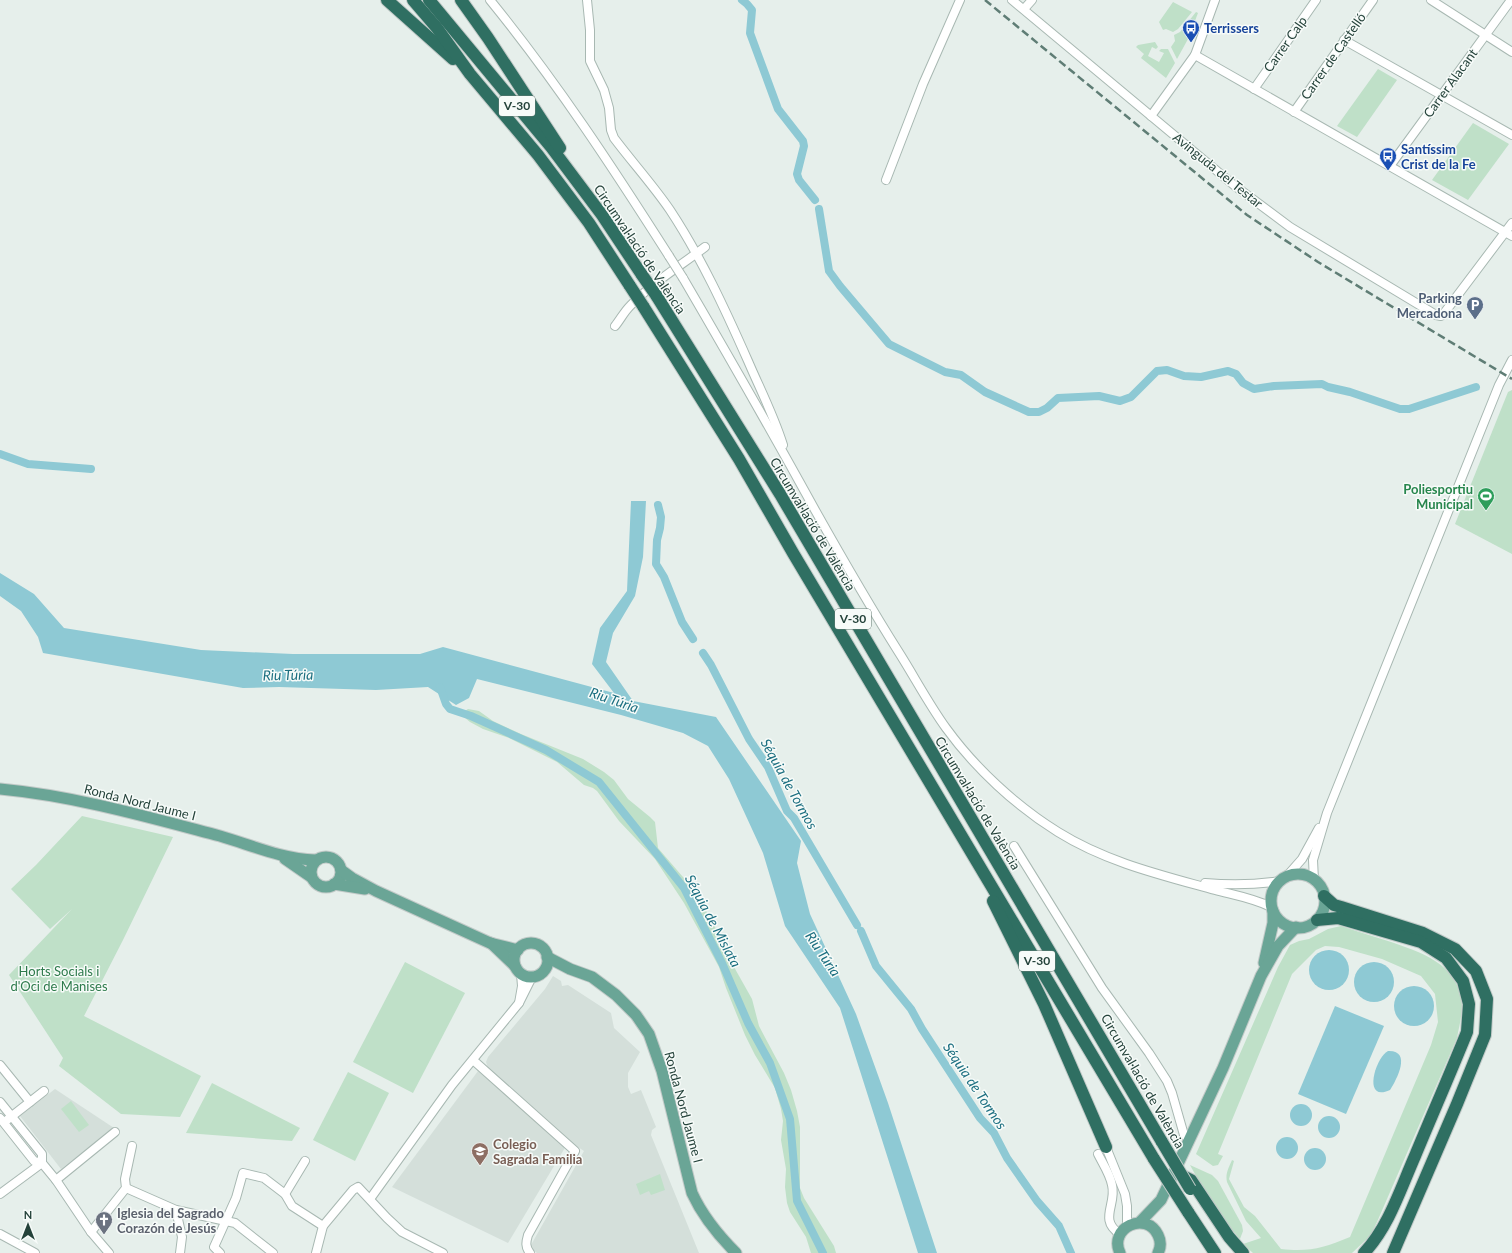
<svg xmlns="http://www.w3.org/2000/svg" width="1512" height="1253" font-family="Lato,sans-serif">
	<style>
		.built { fill: #d4dfda }
		.green { fill: #bfe0c8 }
		.water { fill: #8ec9d4 }
		.lines { fill: none; stroke-linecap: round; stroke-linejoin: round }
		.canal { stroke: #8ec9d4; stroke-width: 8 }
		.minor-casing { stroke: #a8b8b2; stroke-width: 10 }
		.major-casing { stroke: #c2cac8; stroke-width: 13 }
		.highway-casing { stroke: #c2cac8; stroke-width: 14 }
		.minor { stroke: #fff; stroke-width: 8 }
		.major { stroke: #6aa596; stroke-width: 11 }
		.highway { stroke: #2f6f62; stroke-width: 12 }
		.rail { stroke: #5f7d75; stroke-width: 2.5; stroke-dasharray: 8 4; stroke-linecap: butt }
		.minor-bridge-casing { stroke: #a8b8b2; stroke-width: 10; stroke-linecap: butt }
		.highway-bridge-casing { stroke: #c2cac8; stroke-width: 14; stroke-linecap: butt }
		.minor-bridge { stroke: #fff; stroke-width: 8 }
		.highway-bridge { stroke: #2f6f62; stroke-width: 12 }
		.labels { text-anchor: middle; stroke-width: 3; stroke-linejoin: round; paint-order: stroke }
		.shield { fill: #f7fbf9; stroke: #637a73; stroke-width: 1 }
		.shield-label { font-size: 12px; font-weight: bold; fill: #24423a }
		.transit-label { font-size: 13px; font-weight: bold; fill: #164399; stroke: #f7fbf9; text-anchor: start }
		.street-label { font-size: 13px; fill: #24423a; stroke: #f7fbf9 }
		.service-label { font-size: 13px; font-weight: bold; fill: #4e5e75; stroke: #f7fbf9; text-anchor: end }
		.leisure-label { font-size: 13px; font-weight: bold; fill: #27864d; stroke: #f7fbf9; text-anchor: end }
		.park-label { font-size: 13px; fill: #2d7a4b; stroke: #f7fbf9 }
		.education-label { font-size: 13px; font-weight: bold; fill: #785e54; stroke: #f7fbf9; text-anchor: start }
		.worship-label { font-size: 13px; font-weight: bold; fill: #5b616d; stroke: #f7fbf9; text-anchor: start }
		.water-label { font-size: 14px; font-style: italic; fill: #1c6f80; stroke: #f7fbf9 }
	</style>
	<rect width="100%" height="100%" fill="#e6efeb"/>
	<g class="built">
		<path d="M553,976l8,5 1,5 6,-1 43,28 3,15 26,24 -12,21v14l3,7 10,-4 15,37 -4,3 -1,5 48,118h-162l-4,-3 -2,-5 53,-94 -15,-10 -81,-73 -2,-6 2,-5 57,-68z"/>
		<path d="M478,1071l88,75 -58,97 -116,-56z"/>
		<path d="M55,1089l59,39 -53,41 -41,-53z"/>
	</g>
	<g class="green">
		<path d="M1173,2l19,10 -14,17 -5,3 -7,-3 -3,1 -4,-8z"/>
		<path d="M1196,12l2,1 -10,26 -11,20 -6,-12 4,-6 -1,-6 6,-3z"/>
		<path d="M1155,42l3,5 -2,2 -4,-2 -4,9 11,6 5,-9 -5,-2 2,-2h7l7,14 -9,15 -25,-20 3,-4 -8,-7 2,-2z"/>
		<path d="M1378,69l19,11 -40,57 -20,-11z"/>
		<path d="M1473,123l36,21 -41,56 -36,-20z"/>
		<path d="M1512,390v164l-57,-30 53,-132z"/>
		<path d="M468,709l11,2 14,10 28,13 62,25 21,13 10,8 14,19 22,18 5,5 3,26 37,43 30,54 9,22 18,32 7,27 25,47 7,17 6,21 3,16v61l4,10 30,48 2,7h-25l-5,-16 -16,-25 -3,-9 -2,-16 1,-18 -5,-29 2,-19 -2,-12 -6,-21 -20,-33 -10,-20 -19,-47 -7,-21 -35,-64 -29,-44 -36,-38 -22,-30 -4,-3 -9,-3 -27,-23 -48,-24 -26,-9 -13,-7 -6,-5 1,-6z"/>
		<path d="M82,816l91,21 -50,103 -39,76 117,60 -21,41 -59,-3 -62,-48 4,-8 -54,-83 63,-66 -22,20 -39,-40 25,-24z"/>
		<path d="M1341,926c15,5 31,10 47,15 32,11 71,22 74,64 0,11 -3,22 -5,33l-80,184 -7,14 -18,17h-99l-10,-9 18,-6 -15,-17 -19,-39c-2,-8 2,-15 5,-22l2,1 -5,18 15,28 11,9 26,33c29,3 42,-1 69,-12l81,-192 7,-23 -3,-28 -14,-18 -39,-17 -43,-12 -14,-1 -9,4 -24,24 -74,180 5,2 -5,9 -5,1 -17,-12 82,-187 12,-22 9,-4 10,-2 19,-10z"/>
		<path d="M405,962l60,31 -52,100 -60,-31z"/>
		<path d="M348,1072l41,21 -34,68 -42,-21z"/>
		<path d="M212,1083l88,45 -8,13 -106,-8z"/>
		<path d="M71,1101l18,24 -10,7 -18,-23z"/>
		<path d="M1190,1165l22,10 6,6 24,44 1,6 -3,8c-20,-21 -36,-48 -50,-74z"/>
		<path d="M660,1174l5,16 -14,5 -2,-4 -9,4 -4,-11z"/>
	</g>
	<g class="water">
		<path d="M631,501h15l-3,56 -8,39 -22,37 -7,29 27,39 83,16 85,124 -4,22 13,51 46,100 32,89 49,150h-19l-78,-245 -55,-82 -22,-73 -34,-74 -21,-33 -25,-13 -62,-18 -144,-36 -8,19 -13,7 -28,-18 -52,3 -97,-3 -36,1 -200,-35 -5,-16 -17,-26 -21,-15v-23l34,21 30,34 137,22 92,4h127l23,-7 171,46 -22,-29 8,-36 27,-37z"/>
		<circle cx="1329" cy="970" r="20"/>
		<circle cx="1374" cy="982" r="20"/>
		<circle cx="1414" cy="1006" r="20"/>
		<path d="M1335,1006l49,20 -38,88 -48,-20z"/>
		<path d="M1388,1051c24,-1 9,28 2,39 -28,13 -15,-32 -2,-39z"/>
		<circle cx="1301" cy="1115" r="11"/>
		<circle cx="1329" cy="1127" r="11"/>
		<circle cx="1287" cy="1148" r="11"/>
		<circle cx="1315" cy="1159" r="11"/>
	</g>
	<g class="lines">
		<g class="canal">
			<path d="M742,0l5,4 5,6 -2,23 28,76 25,32 1,5 -7,28 2,6 16,20"/>
			<path d="M819,209l10,62 11,15 49,58 56,28 16,3 24,17 44,20h10l8,-4 11,-10 41,-2 21,5 11,-4 26,-26 10,-1 17,6 17,1 27,-6 8,3 7,9 11,6 20,-3 48,-2 6,3 22,5 50,17h9l67,-22"/>
			<path d="M0,454l28,10 63,5"/>
			<path d="M658,505l3,12 -1,11 -3,12 -1,24 8,13 18,45 11,17"/>
			<path d="M703,653l8,12 38,74 19,28 19,44 7,7 63,107"/>
			<path d="M440,687l6,17 4,5 21,7 75,34 53,32 85,106 38,75 26,60 22,40 20,56 7,82 26,52"/>
			<path d="M861,931l15,35 35,43 11,20 58,89 14,15 13,25 30,43 22,25 12,27"/>
		</g>
		<g class="minor-casing">
			<g id="minor">
				<path d="M490,0c66,81 123,168 179,256"/>
				<path d="M587,0l3,30v31l14,29 5,18 2,22 3,8c18,24 39,47 56,72 31,47 55,99 78,151 12,28 26,55 35,84"/>
				<path d="M1012,0l223,186 55,41 146,88 5,1 4,-4 67,-89"/>
				<path d="M1431,0l81,52"/>
				<path d="M1024,9l8,-9"/>
				<path d="M1344,40l168,95"/>
				<path d="M1195,55l317,181"/>
				<path d="M1254,89l62,-89"/>
				<path d="M1294,112l79,-112"/>
				<path d="M1151,116l44,-61 20,-55"/>
				<path d="M1390,166l121,-166"/>
				<path d="M886,180l37,-96 37,-84"/>
				<path d="M683,278c45,77 89,154 132,232 27,48 54,95 83,141 16,25 30,52 48,77 29,40 70,78 112,104 48,30 103,43 157,58 19,5 38,8 56,17"/>
				<path d="M615,326c5,-6 9,-14 15,-20 22,-23 50,-40 75,-59"/>
				<path d="M1014,846l88,142 47,65 18,28 5,12 12,42 6,4"/>
				<path d="M1287,876l15,-17 17,-31"/>
				<path d="M1314,880l-1,-20 14,-47 172,-428 13,-25"/>
				<path d="M1205,883c25,2 49,2 75,-2"/>
				<path d="M521,974l1,12 -3,17 13,-26"/>
				<path d="M473,1060l102,91 -47,84c-2,7 -3,12 2,18"/>
				<path d="M0,1065l30,37"/>
				<path d="M0,1102l42,52v9"/>
				<path d="M0,1118l34,43 8,2 14,17 35,52 18,21"/>
				<path d="M7,1120l37,-29"/>
				<path d="M1106,1147l19,47 2,12v20"/>
				<path d="M1098,1154c5,10 12,20 14,31 5,19 -14,35 8,49"/>
				<path d="M56,1180l59,-48"/>
				<path d="M126,1188l50,22 6,27 -2,16"/>
				<path d="M0,1194l42,-31"/>
				<path d="M285,1194l20,-33"/>
				<path d="M370,1199l82,-114 67,-82"/>
				<path d="M176,1210l59,13 38,30"/>
				<path d="M91,1232l35,-44 -1,-9 7,-33"/>
				<path d="M0,1234l35,19"/>
				<path d="M220,1253l-6,-6 22,-49 7,-25 21,5 21,16 7,12 31,20"/>
				<path d="M316,1253l7,-27 30,-36 5,-3 29,31 15,14 41,21"/>
			</g>
		</g>
		<g class="major-casing">
			<g id="major">
				<path d="M0,789c75,7 148,28 220,47 31,9 62,23 95,24"/>
				<circle cx="326" cy="872" r="15"/>
				<path d="M285,859l26,18"/>
				<path d="M341,870l11,8 24,13 114,52 28,7"/>
				<circle cx="1298" cy="901" r="27"/>
				<path d="M334,884l31,5"/>
				<path d="M491,943l24,23"/>
				<circle cx="531" cy="960" r="17"/>
				<path d="M547,957l23,12 22,8 24,18 20,20 13,19 13,37 30,122c11,24 26,42 44,60"/>
				<path d="M1264,963l9,-40v-12"/>
				<path d="M1140,1222l21,-22 62,-132 38,-92 17,-30 18,-19"/>
				<path d="M1120,1253c-12,-25 26,-43 38,-18 3,6 3,12 0,18"/>
			</g>
		</g>
		<g class="highway-casing">
			<g id="highway">
				<path d="M387,0l66,59"/>
				<path d="M413,0l24,28 33,46 68,81 51,68 41,63"/>
				<path d="M429,0l122,147 51,68 40,60"/>
				<path d="M461,0l27,38 72,110"/>
				<path d="M656,295l124,199 382,648"/>
				<path d="M643,306l96,153 54,94 361,606"/>
				<path d="M1324,896l10,9 7,2 82,26 32,16 21,22 11,28 -2,36 -28,69 -64,149"/>
				<path d="M993,901l51,103 62,143"/>
				<path d="M1317,920l21,-2 83,24 25,16 17,23 6,23 -2,28c-17,42 -35,83 -52,124 -15,34 -26,70 -51,97"/>
				<path d="M1185,1177l6,3 38,57 14,16"/>
				<path d="M1188,1212l27,41"/>
			</g>
		</g>
		<use href="#minor" class="minor"/>
		<use href="#major" class="major"/>
		<use href="#highway" class="highway"/>
		<path class="rail" d="M985,0l262,215 71,47 194,117"/>
		<g class="minor-bridge-casing">
			<path id="minor-bridge" d="M669,256l14,22"/>
		</g>
		<g class="highway-bridge-casing">
			<g id="highway-bridge">
				<path d="M642,275l14,20"/>
				<path d="M630,286l13,20"/>
				<path d="M1162,1142l28,47"/>
				<path d="M1154,1159l34,53"/>
			</g>
		</g>
		<use href="#minor-bridge" class="minor-bridge"/>
		<use href="#highway-bridge" class="highway-bridge"/>
	</g>
	<defs>
		<g id="bus-pin" transform="scale(0.9)"><path d="M0 17L-7.5 6A9.5 9.5 0 1 1 7.5 6Z" fill="#1a4fb4" stroke="#f7fbf9"/><path d="M-5-6H5V4H4V6H2V4H-2V6H-4V4H-5ZM-3.5-4V0h7V-4ZM-3.5 1.2v1.5H-2V1.2ZM2 1.2v1.5H3.5V1.2Z" fill="#fff"/></g>
		<g id="parking-pin" transform="scale(0.9)"><path d="M0 17L-7.5 6A9.5 9.5 0 1 1 7.5 6Z" fill="#5c6f8a" stroke="#f7fbf9"/><path d="M-3.5-5.5H1a3.5 3.5 0 0 1 0 7H-1V5.5H-3.5ZM-1-3.4V-.6H.8a1.4 1.4 0 0 0 0-2.8Z" fill="#fff"/></g>
		<g id="stadium-pin" transform="scale(0.9)"><path d="M0 17L-7.5 6A9.5 9.5 0 1 1 7.5 6Z" fill="#2e9e5b" stroke="#f7fbf9"/><path d="M0-5a6.5 5 0 1 0 0 10a6.5 5 0 1 0 0-10ZM-3.5-1.8h7v3.6h-7Z" fill="#fff"/></g>
		<g id="school-pin" transform="scale(0.9)"><path d="M0 17L-7.5 6A9.5 9.5 0 1 1 7.5 6Z" fill="#8d6e63" stroke="#f7fbf9"/><path d="M0-5L7-2L0 1L-7-2ZM-4 1L0 2.5L4 1V4Q0 6-4 4Z" fill="#fff"/></g>
		<g id="church-pin" transform="scale(0.9)"><path d="M0 17L-7.5 6A9.5 9.5 0 1 1 7.5 6Z" fill="#6b7280" stroke="#f7fbf9"/><path d="M-1.2-6h2.4v3.5h3.3v2.4h-3.3V6h-2.4V-.1h-3.3v-2.4h3.3Z" fill="#fff"/></g>
	</defs>
	<g fill-rule="evenodd">
		<use href="#bus-pin" x="1191" y="28"/>
		<use href="#bus-pin" x="1388" y="156"/>
		<use href="#parking-pin" x="1475" y="305"/>
		<use href="#stadium-pin" x="1486" y="496"/>
		<use href="#school-pin" x="480" y="1151"/>
		<use href="#church-pin" x="104" y="1220"/>
	</g>
	<g class="labels">
		<g class="shield">
			<rect x="499" y="96" width="36" height="20" rx="3"/>
			<rect x="835" y="609" width="36" height="20" rx="3"/>
			<rect x="1019" y="951" width="36" height="20" rx="3"/>
		</g>
		<g class="shield-label">
			<text x="517" y="110">V-30</text>
			<text x="853" y="623">V-30</text>
			<text x="1037" y="965">V-30</text>
		</g>
		<g class="transit-label">
			<text x="1204" y="33">Terrissers</text>
			<text x="1401" y="154">Santíssim<tspan x="1401" dy="15">Crist de la Fe</tspan></text>
		</g>
		<g class="street-label">
			<text transform="translate(1285 44) rotate(-55)" y="5">Carrer Calp</text>
			<text transform="translate(1333 56) rotate(-55)" y="5">Carrer de Castelló</text>
			<text transform="translate(1450 83) rotate(-54)" y="5">Carrer Alacant</text>
			<text transform="translate(1218 170) rotate(39)" y="5">Avinguda del Testar</text>
			<text transform="translate(640 249) rotate(56)" y="5">Circumval·lació de València</text>
			<text transform="translate(813 524) rotate(59)" y="5">Circumval·lació de València</text>
			<text transform="translate(140 802) rotate(14)" y="5">Ronda Nord Jaume I</text>
			<text transform="translate(978 803) rotate(59)" y="5">Circumval·lació de València</text>
			<text transform="translate(1143 1081) rotate(60)" y="5">Circumval·lació de València</text>
			<text transform="translate(684 1107) rotate(75)" y="5">Ronda Nord Jaume I</text>
		</g>
		<g class="service-label">
			<text x="1462" y="303">Parking<tspan x="1462" dy="15">Mercadona</tspan></text>
		</g>
		<g class="leisure-label">
			<text x="1473" y="494">Poliesportiu<tspan x="1473" dy="15">Municipal</tspan></text>
		</g>
		<g class="park-label">
			<text x="59" y="976">Horts Socials i<tspan x="59" dy="15">d'Oci de Manises</tspan></text>
		</g>
		<g class="education-label">
			<text x="493" y="1149">Colegio<tspan x="493" dy="15">Sagrada Familia</tspan></text>
		</g>
		<g class="worship-label">
			<text x="117" y="1218">Iglesia del Sagrado<tspan x="117" dy="15">Corazón de Jesús</tspan></text>
		</g>
		<g class="water-label">
			<text transform="translate(288 675) rotate(-1)" y="5">Riu Túria</text>
			<text transform="translate(614 700) rotate(19)" y="5">Riu Túria</text>
			<text transform="translate(789 784) rotate(61)" y="5">Séquia de Tormos</text>
			<text transform="translate(713 921) rotate(62)" y="5">Séquia de Mislata</text>
			<text transform="translate(823 954) rotate(56)" y="5">Riu Túria</text>
			<text transform="translate(975 1086) rotate(56)" y="5">Séquia de Tormos</text>
		</g>
	</g>
	<g transform="translate(28 1225)" stroke="#f7fbf9" stroke-width="3" paint-order="stroke">
	<path d="M0-3L7 15L0 10L-7 15Z" fill="#24423a"/>
	<text y="-6" font-size="11" font-weight="bold" text-anchor="middle" fill="#24423a">N</text>
	</g>
</svg>
